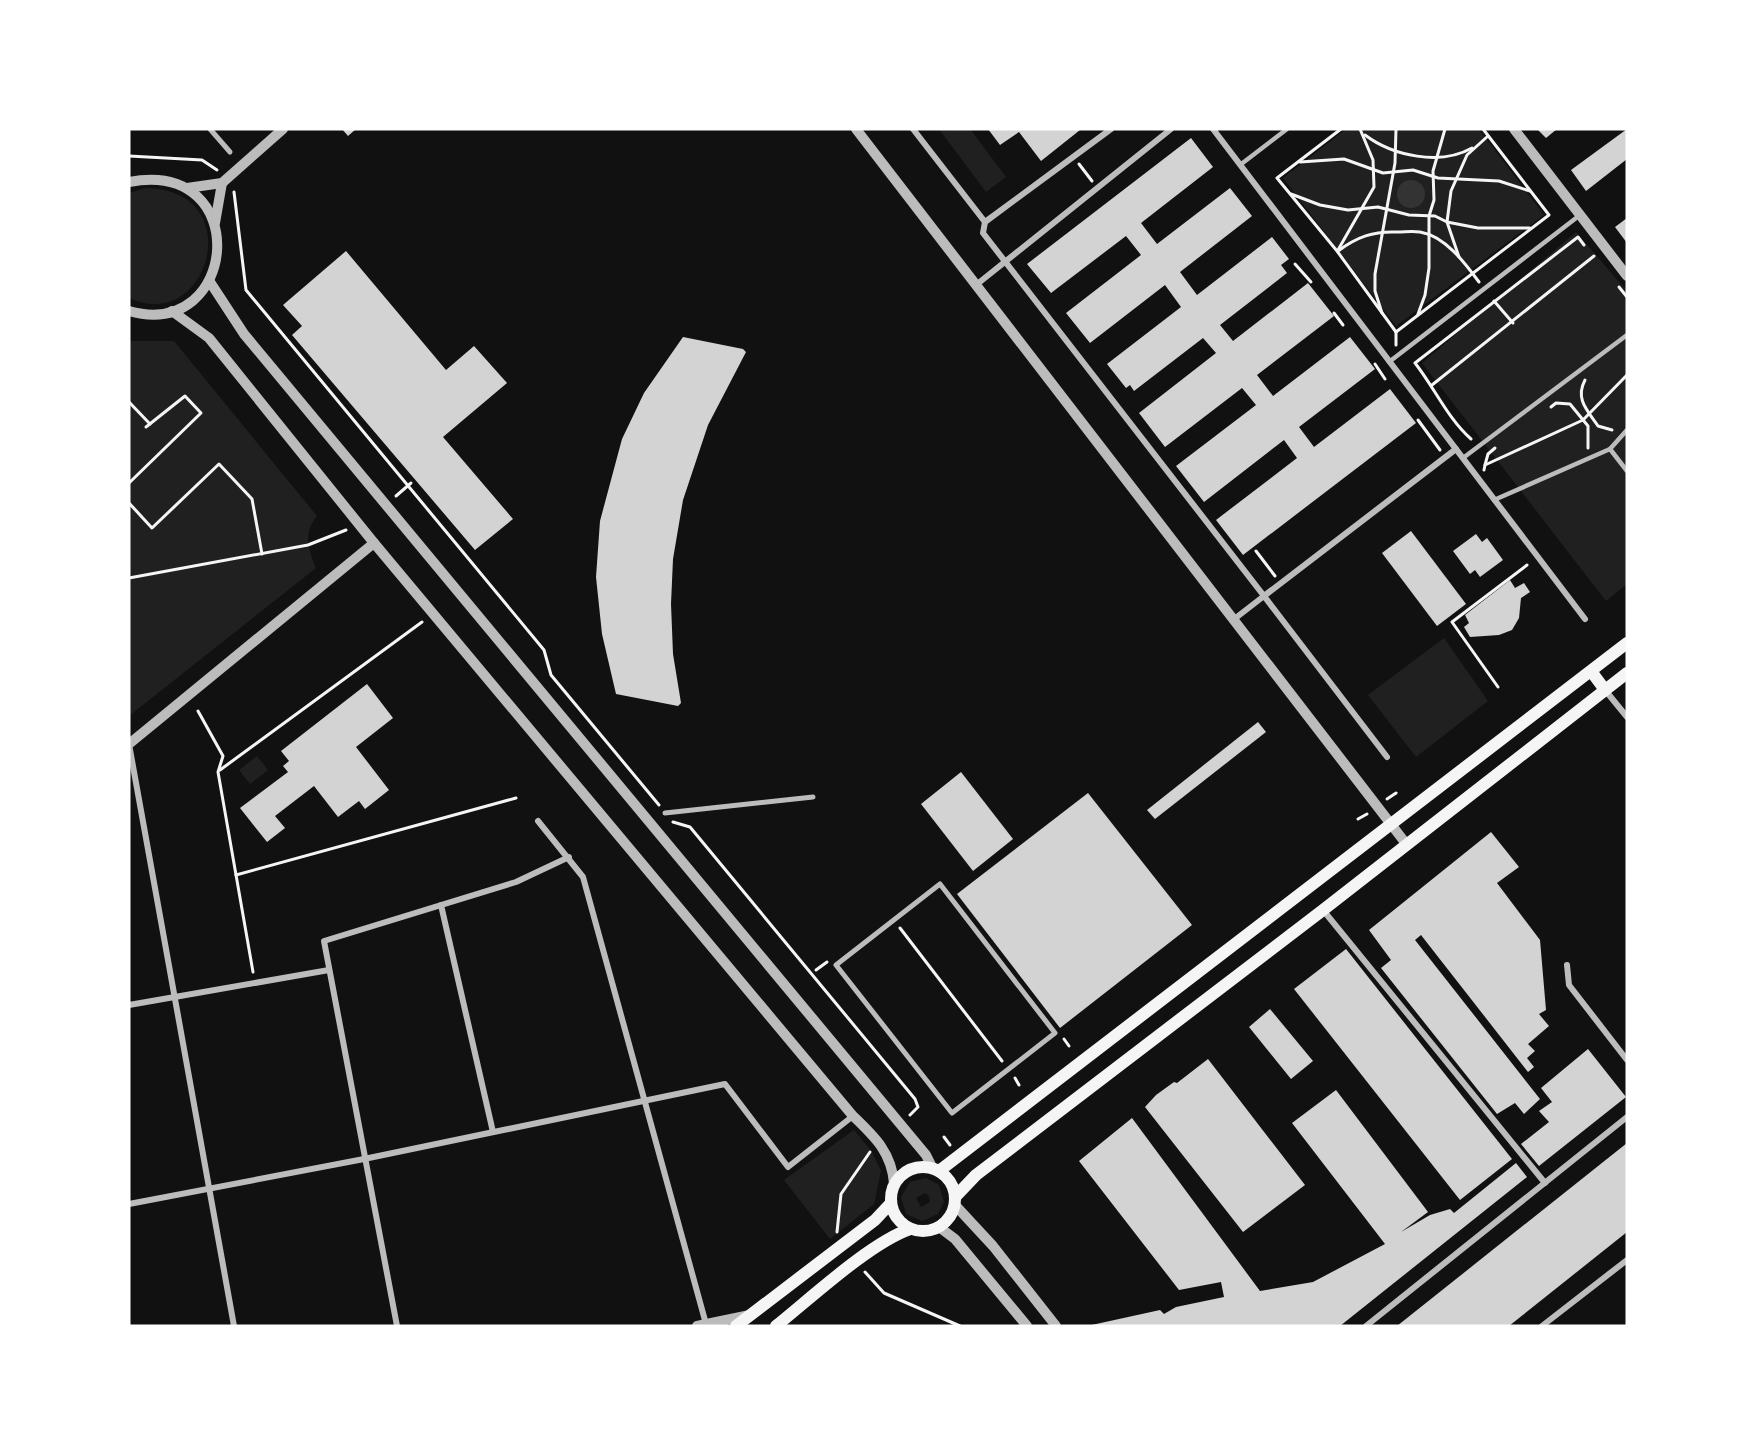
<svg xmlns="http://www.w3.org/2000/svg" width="1756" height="1455" font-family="'Libre Baskerville',serif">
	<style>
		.green { fill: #202020; fill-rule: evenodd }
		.water { fill: #333 }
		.building { fill: #d3d3d3 }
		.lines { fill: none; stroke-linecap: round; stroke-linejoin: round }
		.path { stroke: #f5f5f5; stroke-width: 3 }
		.service { stroke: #bcbcbc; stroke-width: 4.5 }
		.pedestrian { stroke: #bcbcbc; stroke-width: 5 }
		.minor { stroke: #bcbcbc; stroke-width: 6 }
		.tertiary { stroke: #bcbcbc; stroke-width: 10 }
		.secondary { stroke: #f5f5f5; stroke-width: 12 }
	</style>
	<rect width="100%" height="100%" fill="#111"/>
	<g class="green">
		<path d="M939,129h31l36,48 -20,15z"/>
		<path d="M1346,129h133l65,86 -148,111 -113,-148z"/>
		<path d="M146,188c104,2 63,147 -17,110v-105z"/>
		<path d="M1576,232l51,59v293l-21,17 -184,-238z"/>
		<path d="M129,341h45l143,175c-14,17 -9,33 -1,52l-187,148z"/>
		<path d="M1444,638l44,63 -72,56 -48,-62z"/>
		<path d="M257,756l11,14 -18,14 -11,-14z"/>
		<path d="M854,1130l18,22 9,19 -7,33 -44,35 -46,-59z"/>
		<path d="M926,1178l13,7 5,17 -6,12 -16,7 -16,-7 -5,-17 9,-15zM925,1193l4,3 1,6 -9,5 -5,-9z"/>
	</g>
	<circle class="water" cx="1411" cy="194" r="14"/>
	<g class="building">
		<path d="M342,129h14l-8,7z"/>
		<path d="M988,129h91l1,1 -39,31 -22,-29 -19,13z"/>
		<path d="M1537,129h20l-11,9z"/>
		<path d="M1627,129v30l-41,32 -15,-21z"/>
		<path d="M1191,138l22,29 -72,56 16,21 73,-56 22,28 -72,56 17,23 75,-58 17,22 -8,6 6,8 -67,52 13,16 75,-58 26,33 -77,59 16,21 77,-59 25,32 -76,58 15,20 76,-58 26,34 -173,132 -27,-35 81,-62 -13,-18 -80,62 -28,-36 80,-61 -14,-17 -77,59 -26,-34 77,-60 -13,-15 -69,53 -4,-6 -4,3 -19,-24 74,-57 -16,-22 -75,58 -24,-30 75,-58 -15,-19 -75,57 -24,-29z"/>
		<path d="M1627,218v25l-12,-16z"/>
		<path d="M346,251l100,119 28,-24 33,37 -64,54 70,82 -38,31 -183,-215 10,-9 -19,-21z"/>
		<path d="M683,337l60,12 3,3 -38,73 -25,75 -10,59 -2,45 2,50 8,49 -3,3 -62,-12 -14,-60 -6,-57 4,-56 22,-82 22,-46z"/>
		<path d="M1411,531l55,73 -29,22 -55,-73z"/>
		<path d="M1476,534l6,8 5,-4 16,22 -23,17 -5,-7 -5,4 -17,-23z"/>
		<path d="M1510,580l5,8 9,-5 6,9 -9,6 -2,20 -7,12 -13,5 -29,2 -6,-10 5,-4 -4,-8z"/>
		<path d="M367,684l26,34 -37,29 33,43 -24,19 -6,-8 -21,16 -24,-31 -39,30 10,12 -18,14 -27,-34 48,-36 -5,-6 6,-5 -8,-10z"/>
		<path d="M1258,722l8,10 -111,87 -8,-9z"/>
		<path d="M961,772l52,67 -40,32 -52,-67z"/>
		<path d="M1088,793l104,132 -132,103 -103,-134z"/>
		<path d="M1491,832l28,35 -22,16 43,57 6,70 -7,4 10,12 -21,18 7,7 -8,7 7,9 -6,5 -107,-137 -6,5 125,159 -16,15 -9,-11 -18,11 -116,-146 10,-8 -22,-30z"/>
		<path d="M1346,949l166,210 -52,41 -166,-211z"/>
		<path d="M1270,1009l43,52 -22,18 -42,-52z"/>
		<path d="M1588,1049l38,48 -87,69 -18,-22 28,-22 -10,-11 13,-9 -11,-14z"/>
		<path d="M1208,1059l97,126 -62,47 -98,-125 11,-12 18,-13 3,1z"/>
		<path d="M1336,1090l92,122 -27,20 29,-17 20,-6 4,4 62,-50 11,14 -187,149h-253l73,-16 4,4 12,-7 48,-10 -3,-15 -42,8 -100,-129 53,-43 128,173 53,-9 72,-38 -93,-121z"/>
		<path d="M1627,1143v89l-118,94h-112z"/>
	</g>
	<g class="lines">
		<g class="path">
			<path d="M1341,129l-64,49 60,73 59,81 153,-117 -66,-86"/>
			<path d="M1365,135c28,21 75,31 107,13"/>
			<path d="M129,156l73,4 15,10"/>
			<path d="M1300,162l44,-3 39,14 30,-3 25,8 61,3 31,10"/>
			<path d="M1079,164l13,17"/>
			<path d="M234,192l12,98 298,360 7,25 108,130"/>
			<path d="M1291,194l29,11 28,5 30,-3 31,8 26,1 12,6 31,6h52"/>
			<path d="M1338,250l36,-63 -1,-27 -13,-31"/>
			<path d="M1338,251c19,-14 35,-20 59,-19 8,0 15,-1 23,0 25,4 45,31 59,50"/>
			<path d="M1459,257l-12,-35 4,-31 16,-36 21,-19"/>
			<path d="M1295,264l16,18"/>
			<path d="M1619,287l8,10"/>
			<path d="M1494,301l19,22"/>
			<path d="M1334,313l9,12"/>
			<path d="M1382,313l-7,-22v-17l20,-111 1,-34"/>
			<path d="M1418,314l7,-19 4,-27v-52l5,-16 -1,-29 12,-42"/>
			<path d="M1396,345v-13"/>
			<path d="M1375,364l10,15"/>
			<path d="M1585,380c-10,19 2,30 13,46l14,4"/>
			<path d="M1432,385l162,-129"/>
			<path d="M129,402l21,22"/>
			<path d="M1551,407l5,-4 14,1 18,22v22"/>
			<path d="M1418,420l22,30"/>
			<path d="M1471,439c-23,-20 -37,-52 -56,-76l163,-126 6,8"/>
			<path d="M1485,465l3,-11 7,-6"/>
			<path d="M1484,470l1,-5 98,-45 44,-45"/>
			<path d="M129,483l72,-70 -16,-17 -39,31"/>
			<path d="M396,496l15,-13"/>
			<path d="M129,503l23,25 67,-64 33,35 10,55"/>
			<path d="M1256,551l19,25"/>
			<path d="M129,578l179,-33 38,-15"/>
			<path d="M1498,687l-46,-65 75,-57"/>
			<path d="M198,711l25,45 -5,16 35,200"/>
			<path d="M220,770l202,-148"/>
			<path d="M1387,799l9,-6"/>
			<path d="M1358,819l9,-5"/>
			<path d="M673,822l17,5 225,272 3,8 -8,8"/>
			<path d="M236,875l280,-77"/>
			<path d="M900,928l102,133"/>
			<path d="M816,970l11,-8"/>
			<path d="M1064,1039l5,7"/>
			<path d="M1015,1078l4,7"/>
			<path d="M944,1137l6,8"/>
			<path d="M837,1232l4,-38 29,-42"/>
			<path d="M865,1272l19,21 76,33"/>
		</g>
		<g class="service">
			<path d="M1240,165l47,-36"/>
			<path d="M1389,362l191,-147"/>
			<path d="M1610,449l17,22"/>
			<path d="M1463,458l164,-123"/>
			<path d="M1494,500l116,-51 17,-19"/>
		</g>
		<g class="pedestrian">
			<path d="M210,129l20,23"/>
			<path d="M665,813l148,-16"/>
			<path d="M940,884l115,149 -103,80 -116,-148z"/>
		</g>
		<g class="minor">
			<path d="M913,129l72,93 126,-93"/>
			<path d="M1213,129l372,490"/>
			<path d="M985,222l-2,11 281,363 192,-147"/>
			<path d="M976,285l195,-156"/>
			<path d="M1233,620l31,-24 123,161"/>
			<path d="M1605,690l22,27"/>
			<path d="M129,744l105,582"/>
			<path d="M538,821l45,56 123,447"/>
			<path d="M441,905l52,227"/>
			<path d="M1323,910l222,273"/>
			<path d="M1567,965l2,20 58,75"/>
			<path d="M129,1005l200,-35"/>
			<path d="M129,1204l235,-45 361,-75 63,83 65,-51"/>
			<path d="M397,1326l-73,-385 192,-59 53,-25"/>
			<path d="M1366,1326l261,-209"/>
			<path d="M1542,1326l85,-66"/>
		</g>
		<g class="tertiary">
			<path d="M856,129l551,716"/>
			<path d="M1514,129l113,147"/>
			<path d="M129,182c125,-24 110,160 0,129"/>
			<path d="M187,188l35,-5 61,-54"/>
			<path d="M215,223l7,-40"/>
			<path d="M210,282l34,52 682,821 7,14"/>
			<path d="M172,311l37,27 165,205 479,573c22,21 39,37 41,68"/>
			<path d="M129,744l245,-201"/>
			<path d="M955,1205l38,41 63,80"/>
			<path d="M939,1227l16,12 72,87"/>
			<path d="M697,1326l53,-11"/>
		</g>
		<g class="secondary">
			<path d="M1591,671l14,19"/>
			<circle cx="923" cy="1199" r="32"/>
			<path d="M939,1171l688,-528"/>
			<path d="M955,1197l21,-22 347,-265 304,-237"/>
			<path d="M736,1326l139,-106 16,-17"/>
			<path d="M776,1326c35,-28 94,-83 134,-97"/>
		</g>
	</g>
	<rect width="1756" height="1455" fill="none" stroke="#ffffff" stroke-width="261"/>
</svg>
